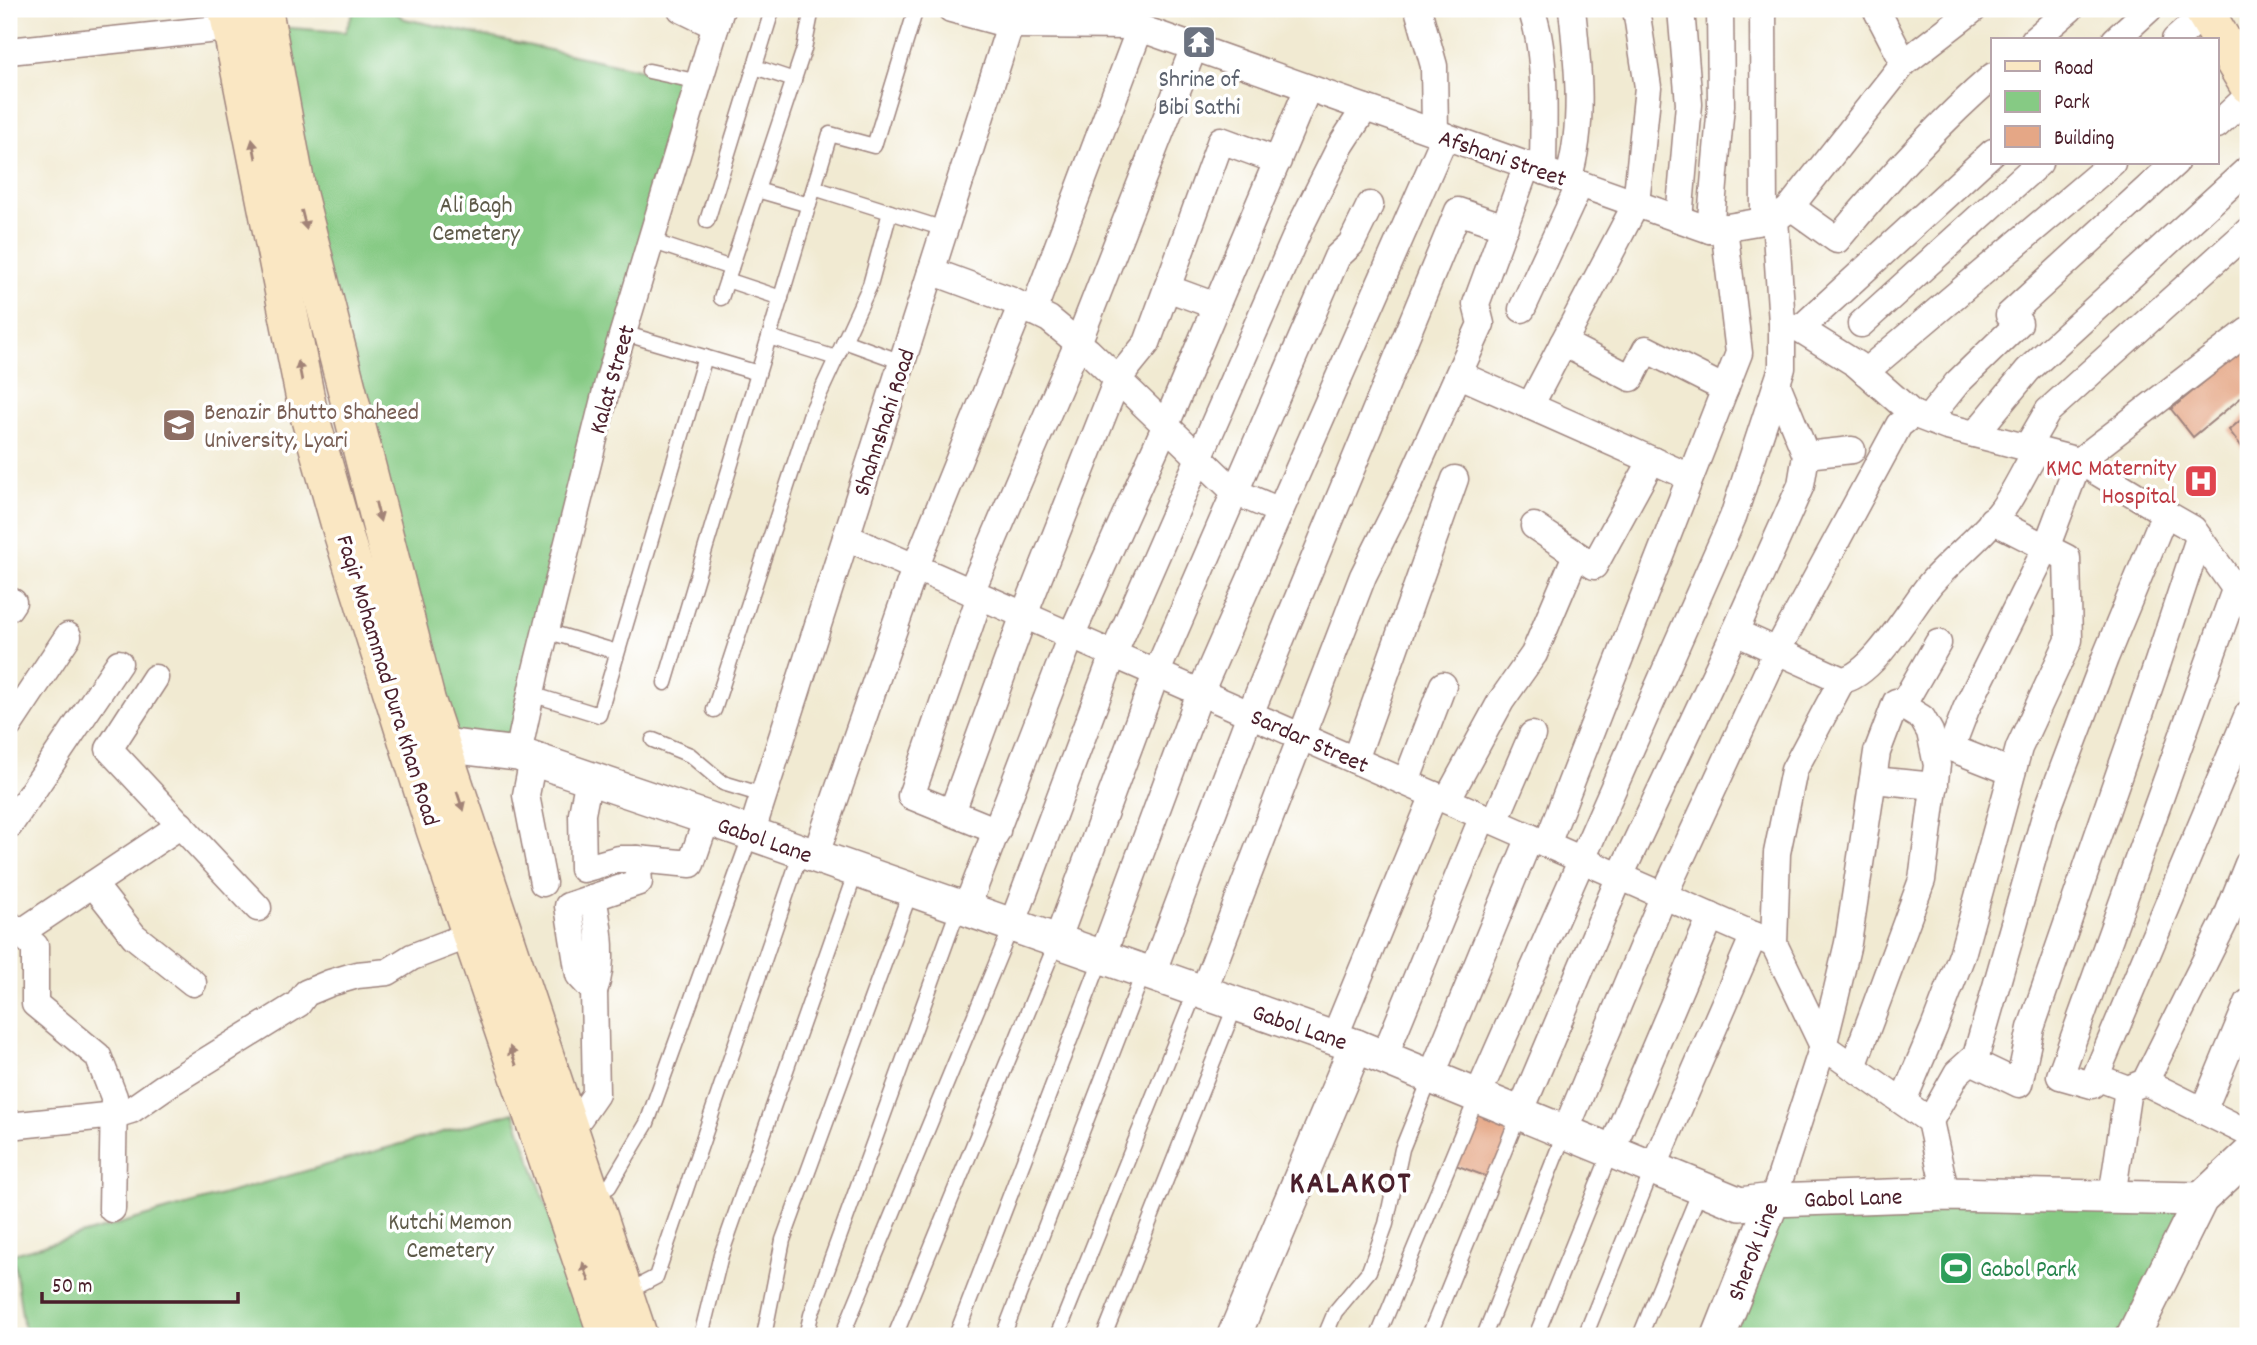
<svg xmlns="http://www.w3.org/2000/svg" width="2257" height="1345" font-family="Dekko,sans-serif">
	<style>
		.green { fill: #86ca84; stroke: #687458; stroke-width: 2 }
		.building { fill: #e5a786 }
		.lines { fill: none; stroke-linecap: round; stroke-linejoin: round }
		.service-casing { stroke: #9e847e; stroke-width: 17 }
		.minor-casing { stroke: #9e847e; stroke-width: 29 }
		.tertiary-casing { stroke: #9e847e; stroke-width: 36 }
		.secondary-casing { stroke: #9e847e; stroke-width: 41 }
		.service { stroke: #fff; stroke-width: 14 }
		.minor { stroke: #fff; stroke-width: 26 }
		.tertiary { stroke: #fff; stroke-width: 33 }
		.secondary { stroke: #fae7c3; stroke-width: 38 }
		.oneway { fill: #a28377 }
		.labels { text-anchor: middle; stroke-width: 7; stroke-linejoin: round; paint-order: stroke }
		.worship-label { font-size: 24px; fill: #5b616d; stroke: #fff }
		.street-label { font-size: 24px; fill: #4a1f2b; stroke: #fff }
		.park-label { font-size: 24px; fill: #5f5b4a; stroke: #fff }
		.education-label { font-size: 24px; fill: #785e54; stroke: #fff; text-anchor: start }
		.health-label { font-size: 24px; fill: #be3a42; stroke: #fff; text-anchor: end }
		.leisure-label { font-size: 24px; fill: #27864d; stroke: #fff; text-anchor: start }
		.district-label { font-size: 32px; font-weight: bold; letter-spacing: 2px; fill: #4a1f2b; stroke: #fff }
	</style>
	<rect width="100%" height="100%" fill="#fff"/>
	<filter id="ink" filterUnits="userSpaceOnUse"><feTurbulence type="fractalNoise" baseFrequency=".0143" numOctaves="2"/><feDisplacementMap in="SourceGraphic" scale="14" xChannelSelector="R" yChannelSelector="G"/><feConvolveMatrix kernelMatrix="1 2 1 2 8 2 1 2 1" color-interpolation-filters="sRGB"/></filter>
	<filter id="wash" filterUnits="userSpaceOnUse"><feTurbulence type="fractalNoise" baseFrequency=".00686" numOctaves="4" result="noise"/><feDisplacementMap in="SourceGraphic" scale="28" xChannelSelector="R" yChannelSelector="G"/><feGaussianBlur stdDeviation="1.57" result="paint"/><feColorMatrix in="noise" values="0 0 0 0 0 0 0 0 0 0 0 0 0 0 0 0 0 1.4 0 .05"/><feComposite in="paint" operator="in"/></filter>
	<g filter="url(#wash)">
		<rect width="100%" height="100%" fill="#f1ead2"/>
		<g class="green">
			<path d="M355,9h35l15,10 294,63 -182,671 -85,-29 -195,-700 108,8z"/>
			<path d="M514,1112l78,224h-567l-12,-82z"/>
			<path d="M2201,1199l-68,137h-414l54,-136z"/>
		</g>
		<g id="blocks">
			<g class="building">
				<path d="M2248,346v46l-55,45 -22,-28z"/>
				<path d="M2248,414v41l-19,-25z"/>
				<path d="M1477,1097l42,18 -26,64 -43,-16z"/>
			</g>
		</g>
	</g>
	<g filter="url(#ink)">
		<use href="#blocks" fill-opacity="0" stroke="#9e847e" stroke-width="2"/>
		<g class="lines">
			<g class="service-casing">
				<g id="service">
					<path d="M755,67l39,13"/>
					<path d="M649,71l50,11"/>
					<path d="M814,188l130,41"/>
					<path d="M757,190l52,15"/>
					<path d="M707,221l64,-207"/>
					<path d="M651,241l80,27"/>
					<path d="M727,280l54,18"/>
					<path d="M721,298l83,-249 8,-40"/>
					<path d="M623,333l135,40"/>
					<path d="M769,337l67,21"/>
					<path d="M844,341l58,21"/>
					<path d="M546,631l71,21"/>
					<path d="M665,683l165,-549 44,12 42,-137"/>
					<path d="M531,694l68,21 106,-358"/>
					<path d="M714,710l97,-297 59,-128 20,-73"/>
					<path d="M653,740l37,15 33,28 40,12"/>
					<path d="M590,1194l19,-7 38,-64 104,-289"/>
					<path d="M625,1293l31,-16 145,-425"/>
					<path d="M701,1336l20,-81 135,-384"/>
					<path d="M764,1336l19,-96 128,-350"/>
					<path d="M806,1336l5,-21 148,-408"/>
					<path d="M842,1336l170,-411"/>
					<path d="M895,1336l162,-395"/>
					<path d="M956,1336l146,-379"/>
					<path d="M1003,1336l141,-365"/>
					<path d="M1057,1336l139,-346"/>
					<path d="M1104,1336l132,-332"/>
					<path d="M1325,1336l10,-24 34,-41 17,-47 16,-75 29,-72"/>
					<path d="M1378,1336l99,-239"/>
					<path d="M1429,1336l90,-221"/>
					<path d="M1484,1336l81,-204"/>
					<path d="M1536,1336l75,-185"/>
					<path d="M1585,1336l68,-168"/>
					<path d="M1640,1336l61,-148"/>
				</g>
			</g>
			<g class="minor-casing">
				<g id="minor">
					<path d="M681,9l35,17"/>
					<path d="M951,9l59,16 124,1 576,204 65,-11 13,-9 116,-147 70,-54"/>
					<path d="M1418,9l16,57 1,67"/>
					<path d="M1531,9c17,46 12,113 12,162"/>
					<path d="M1763,9l1,210"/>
					<path d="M1876,9l28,54"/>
					<path d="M2034,40l36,-31"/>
					<path d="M2115,40l34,-31"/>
					<path d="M2175,40l30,-27"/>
					<path d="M9,51l237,-25"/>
					<path d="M2217,125l31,-29"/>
					<path d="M1568,180c17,-55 10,-115 4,-171"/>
					<path d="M1791,207l46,33c48,-58 99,-115 156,-164"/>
					<path d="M1679,219l10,-115 -8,-95"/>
					<path d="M1775,219l7,104 18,6 56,35 57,50 34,13 132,34 86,52 28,16 53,75"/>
					<path d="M1710,230l11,-125 -1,-96"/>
					<path d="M931,271l79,29 39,19 39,32 147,141 45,19"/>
					<path d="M1167,288l49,18"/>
					<path d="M1522,309l58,-125"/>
					<path d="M1033,312l107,-284"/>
					<path d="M1861,324l178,-161"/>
					<path d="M1800,329l193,-177"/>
					<path d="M1563,343l68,35 15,-29 79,40"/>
					<path d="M1865,372l247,-209"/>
					<path d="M1460,375l230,102"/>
					<path d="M1530,406l106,-202 12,-117 -12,-78"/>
					<path d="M1928,419l29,-36 62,-60 -10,-8 166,-152"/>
					<path d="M1975,434l53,-64 220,-201"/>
					<path d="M2027,447l21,-36 200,-180"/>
					<path d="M1806,455l46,-5"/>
					<path d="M1534,526l60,40 58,-106"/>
					<path d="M846,537l928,407"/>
					<path d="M2235,590l-175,486 32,9 156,-371"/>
					<path d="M971,592l107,-249 116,-296"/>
					<path d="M980,596l-69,200 86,35"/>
					<path d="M9,608l4,-6"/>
					<path d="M1735,632l107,48c31,-4 69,-73 89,-97 22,-25 51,-46 71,-73 13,-18 23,-41 35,-60"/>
					<path d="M155,678l-46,71 149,159"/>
					<path d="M1842,680l-48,90 -17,83 -3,91 49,102 107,75 16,73"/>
					<path d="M1902,706l36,-63"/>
					<path d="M9,725l59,-89"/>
					<path d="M518,754l18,-84 73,-291 112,-370"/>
					<path d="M533,759l-7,36 17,88"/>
					<path d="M1355,760l100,-281"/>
					<path d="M2012,772l-61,-24 15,-39 80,-161 33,-87 169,-130"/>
					<path d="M589,778l-7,36 1,55 36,-10h18"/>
					<path d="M1873,780l62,6"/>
					<path d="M1406,782l37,-97"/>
					<path d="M1447,800l54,-99 33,-47 42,-99"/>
					<path d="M952,812l72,-197 93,-235 30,-37 74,-203 57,21"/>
					<path d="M1495,821l37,-86"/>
					<path d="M9,826l110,-163"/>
					<path d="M751,834l259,-809v-16"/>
					<path d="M1547,844l192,-491 -15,-126"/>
					<path d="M815,857l100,-289 106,-262"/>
					<path d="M93,884l41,52 59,47"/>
					<path d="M593,898c6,29 12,64 1,93"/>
					<path d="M966,909l105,-273 94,-209 143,-339"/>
					<path d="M9,924l26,22v58l63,52 16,41 -2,112"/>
					<path d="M1012,925l101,-270 186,-426 42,-84 24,-37"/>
					<path d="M20,933l161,-108"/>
					<path d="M1057,941l99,-267 181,-417 14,-13 19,-39"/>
					<path d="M1102,957l98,-264 245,-557"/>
					<path d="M1152,974l98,-260 208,-503 47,16"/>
					<path d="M1203,992l160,-416 47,-94 71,-158 -5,-20 51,-139"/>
					<path d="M1334,1038l100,-243"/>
					<path d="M1384,1057l99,-241"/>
					<path d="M1971,1061l48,23 12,-56 127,-366 41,-124"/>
					<path d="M1431,1077l99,-240"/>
					<path d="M2096,1077l32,12 17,-7 81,-163 22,-55"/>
					<path d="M2145,1082l103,51"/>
					<path d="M1477,1097l256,-580 49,-149v-45"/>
					<path d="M1903,1101l31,-73 28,-73 57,-207 50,-108 -2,-82 -75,-38"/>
					<path d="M2203,1111l45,-108"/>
					<path d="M1519,1115l101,-239 115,-244 66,-147 5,-30 -29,-71"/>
					<path d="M1930,1121l27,-48 19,-17 69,-240 60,-158 60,-145"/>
					<path d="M9,1126l106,-11 16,-5 33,-23 134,-83 8,-11 24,-10 27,-8 31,-3 24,-15 73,-28"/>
					<path d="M554,1129l13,-4 13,-8 16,-23 -2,-103 -15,-16 -11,-69 71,-24 -2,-23 54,5 16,-46"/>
					<path d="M1565,1132l99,-237 113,-244 122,-226 14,-11"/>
					<path d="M1611,1151l100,-235"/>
					<path d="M1653,1168l101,-233"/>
					<path d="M2112,1197l16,-108"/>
					<path d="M1773,1200l50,-154 13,-52 12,-51 29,-191 19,-50 26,16 8,14 7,33 -15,115 -69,187"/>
				</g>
			</g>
			<g class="tertiary-casing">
				<g id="tertiary">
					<path d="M416,747l26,-2 76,9 189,64 649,228 384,158 33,-4 173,-6 255,5"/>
					<path d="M1234,1336l122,-290"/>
					<path d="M1719,1336l54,-136"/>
					<path d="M2133,1336l68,-137 47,-44"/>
				</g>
			</g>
			<g class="secondary-casing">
				<g id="secondary">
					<path d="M228,9l79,398 36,127 92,294 173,508"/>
					<path d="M263,9l34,184 129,508 212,635"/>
					<path d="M2203,9l45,75"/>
				</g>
			</g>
			<use href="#service" class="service"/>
			<use href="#minor" class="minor"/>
			<use href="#tertiary" class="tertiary"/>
			<use href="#secondary" class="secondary"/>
		</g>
		<defs><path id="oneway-solid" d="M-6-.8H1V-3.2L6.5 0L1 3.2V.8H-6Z" transform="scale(1.75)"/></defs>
		<g class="oneway">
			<use href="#oneway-solid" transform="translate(254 149) rotate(-101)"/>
			<use href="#oneway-solid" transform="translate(304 220) rotate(76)"/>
			<use href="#oneway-solid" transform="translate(300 371) rotate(-101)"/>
			<use href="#oneway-solid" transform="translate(378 512) rotate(76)"/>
			<use href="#oneway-solid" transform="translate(460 801) rotate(72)"/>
			<use href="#oneway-solid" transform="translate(513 1056) rotate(-109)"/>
			<use href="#oneway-solid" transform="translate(586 1272) rotate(-109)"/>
		</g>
	</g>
	<defs>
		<g id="temple-square" transform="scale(1.75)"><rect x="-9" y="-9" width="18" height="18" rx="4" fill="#6b7280" stroke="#fff"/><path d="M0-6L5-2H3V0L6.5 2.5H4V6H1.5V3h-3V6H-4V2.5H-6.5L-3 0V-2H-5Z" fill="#fff"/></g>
		<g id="university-square" transform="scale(1.75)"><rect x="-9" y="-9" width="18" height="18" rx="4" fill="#8d6e63" stroke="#fff"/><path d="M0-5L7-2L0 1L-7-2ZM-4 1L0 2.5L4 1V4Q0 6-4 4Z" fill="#fff"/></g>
		<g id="hospital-square" transform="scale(1.75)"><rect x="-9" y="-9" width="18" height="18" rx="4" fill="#e0444e" stroke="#fff"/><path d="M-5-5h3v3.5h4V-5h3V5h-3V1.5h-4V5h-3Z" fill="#fff"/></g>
		<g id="stadium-square" transform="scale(1.75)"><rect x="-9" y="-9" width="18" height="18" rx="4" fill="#2e9e5b" stroke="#fff"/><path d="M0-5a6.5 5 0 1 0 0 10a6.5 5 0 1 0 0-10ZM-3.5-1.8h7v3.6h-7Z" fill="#fff"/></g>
	</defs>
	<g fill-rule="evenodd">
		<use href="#temple-square" x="1199" y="42"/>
		<use href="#university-square" x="179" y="425"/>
		<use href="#hospital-square" x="2201" y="481"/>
		<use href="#stadium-square" x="1956" y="1268"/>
	</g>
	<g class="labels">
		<g class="worship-label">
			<text x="1199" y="86">Shrine of<tspan x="1199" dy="28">Bibi Sathi</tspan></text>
		</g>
		<g class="street-label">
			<text transform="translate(1503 157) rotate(19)" y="8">Afshani Street</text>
			<text transform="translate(611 379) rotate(-74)" y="8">Kalat Street</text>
			<text transform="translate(883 422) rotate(-72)" y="8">Shahnshahi Road</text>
			<text transform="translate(389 680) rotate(73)" y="8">Faqir Mohammad Dura Khan Road</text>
			<text transform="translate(1310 740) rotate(24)" y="8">Sardar Street</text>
			<text transform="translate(765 839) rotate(19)" y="8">Gabol Lane</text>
			<text transform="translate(1300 1026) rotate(19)" y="8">Gabol Lane</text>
			<text transform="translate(1853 1197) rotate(-2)" y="8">Gabol Lane</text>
			<text transform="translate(1752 1251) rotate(-69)" y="8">Sherok Line</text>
		</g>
		<g class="park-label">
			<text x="476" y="212">Ali Bagh<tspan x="476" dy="28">Cemetery</tspan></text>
			<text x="450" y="1229">Kutchi Memon<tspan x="450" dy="28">Cemetery</tspan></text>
		</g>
		<g class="education-label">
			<text x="204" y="419">Benazir Bhutto Shaheed<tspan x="204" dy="28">University, Lyari</tspan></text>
		</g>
		<g class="health-label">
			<text x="2176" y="475">KMC Maternity<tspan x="2176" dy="28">Hospital</tspan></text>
		</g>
		<g class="leisure-label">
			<text x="1980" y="1276">Gabol Park</text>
		</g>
		<g class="district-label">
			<text x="1351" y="1192">KALAKOT</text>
		</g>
	</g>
	<rect width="2257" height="1345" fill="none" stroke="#fff" stroke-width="35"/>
	<rect x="1991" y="38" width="228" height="126" fill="#ffffff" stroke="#b7a5aa" stroke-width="2"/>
	<rect x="2005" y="61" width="35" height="10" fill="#fae7c3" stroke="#b7a5aa" stroke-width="2"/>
	<text x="2054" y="74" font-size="21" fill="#4a1f2b">Road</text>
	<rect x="2005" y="91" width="35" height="21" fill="#86ca84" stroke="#b7a5aa" stroke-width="2"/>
	<text x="2054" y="108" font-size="21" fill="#4a1f2b">Park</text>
	<rect x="2005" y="126" width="35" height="21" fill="#e5a786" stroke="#b7a5aa" stroke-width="2"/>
	<text x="2054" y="144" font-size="21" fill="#4a1f2b">Building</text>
	<path d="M42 1292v10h196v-10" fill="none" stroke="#4a1f2b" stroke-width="3.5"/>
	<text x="52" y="1292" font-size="21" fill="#4a1f2b" stroke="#ffffff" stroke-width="5" paint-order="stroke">50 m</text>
</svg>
